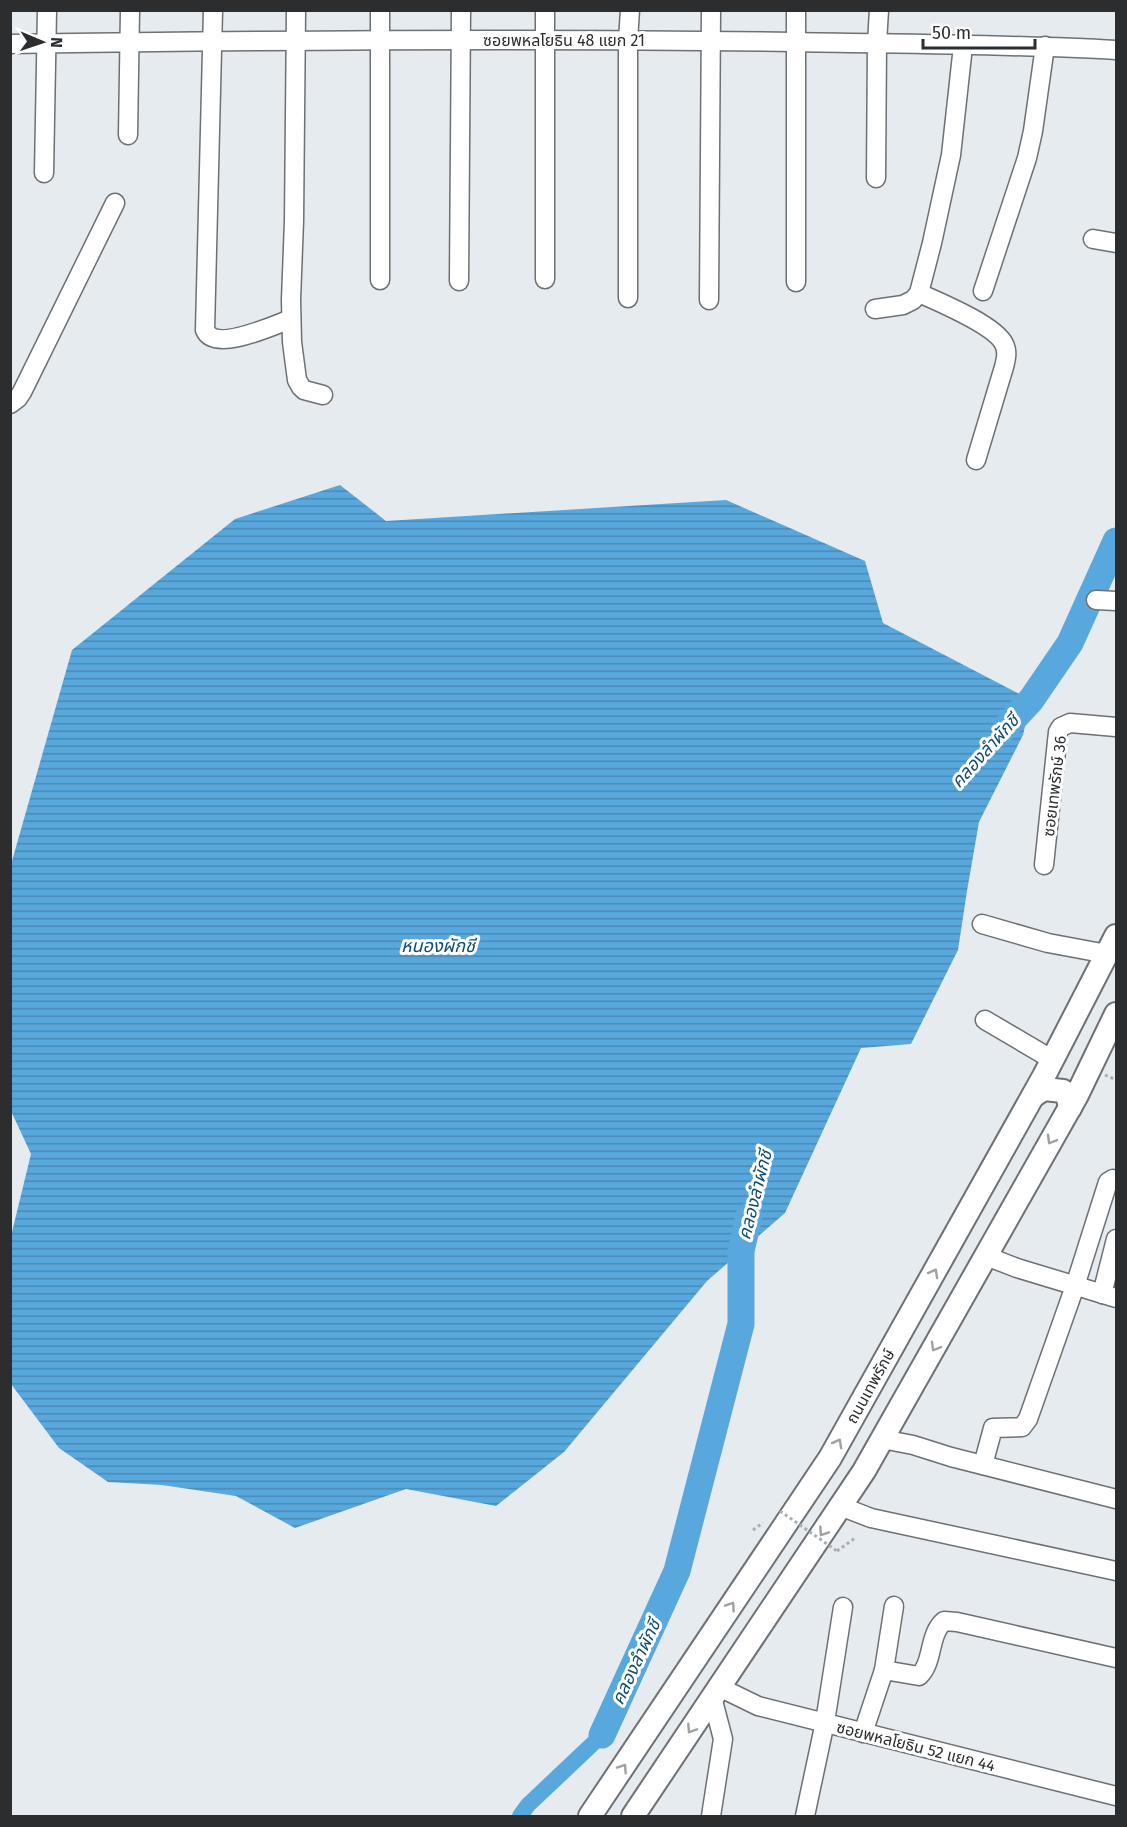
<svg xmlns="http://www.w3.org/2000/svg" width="1127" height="1827" font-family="'Fira Sans','Noto Sans Thai',sans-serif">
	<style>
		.water { fill: url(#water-rules) }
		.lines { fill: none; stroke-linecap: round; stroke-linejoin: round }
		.canal { stroke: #58a8dd; stroke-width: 16 }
		.river { stroke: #58a8dd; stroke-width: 27 }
		.minor-casing { stroke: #6d7074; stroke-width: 21 }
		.major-casing { stroke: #6d7074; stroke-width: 26 }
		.path { stroke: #aaaeb2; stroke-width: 3; stroke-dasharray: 3 3; stroke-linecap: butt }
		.minor { stroke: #fff; stroke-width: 18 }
		.major { stroke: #fff; stroke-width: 22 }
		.path-bridge { stroke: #aaaeb2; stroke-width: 3; stroke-dasharray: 3 3; stroke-linecap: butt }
		.oneway { stroke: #a0a0a1 }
		.labels { text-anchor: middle; stroke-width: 6; stroke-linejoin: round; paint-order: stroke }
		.street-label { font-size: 16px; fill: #2b2d2f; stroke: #fff }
		.water-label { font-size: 18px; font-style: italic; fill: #0e4c70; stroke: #fff }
	</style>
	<defs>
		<pattern id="water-rules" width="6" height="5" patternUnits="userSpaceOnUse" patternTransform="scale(1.5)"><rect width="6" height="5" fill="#58a8dd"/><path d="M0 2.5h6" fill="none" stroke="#4989b4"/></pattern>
	</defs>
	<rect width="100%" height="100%" fill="#e6ebef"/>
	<path class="water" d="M340,485l46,36 340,-21 139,61 18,62 148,77 -8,35 -44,87 -12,69 -9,59 -47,94 -50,4 -76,165 -78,68 -143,171 -68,54 -90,-17 -111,39 -59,-32 -74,-11 -54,-3 -49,-34 -48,-64v-148l20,-82 -20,-43 -1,-243 62,-218 163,-131z"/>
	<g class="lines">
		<path class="canal" d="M520,1816l8,-11 74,-70"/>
		<g class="river">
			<path d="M1006,727l25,-27 39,-57 46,-102"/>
			<path d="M602,1735l75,-164 64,-247v-73l8,-35"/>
		</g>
		<g class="minor-casing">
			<g id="minor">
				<path d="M213,10l-8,320c10,23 69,-5 86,-11"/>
				<path d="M296,10l-2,211 -3,79 1,42 5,38 4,7 3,3 19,5"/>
				<path d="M545,10v269"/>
				<path d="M10,44c262,-4 523,-6 784,-2 108,2 215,2 322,8"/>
				<path d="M128,135l2,-125"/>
				<path d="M44,173l3,-163"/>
				<path d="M876,178l1,-135 2,-33"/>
				<path d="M1093,239l23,4"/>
				<path d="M380,280v-270"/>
				<path d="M459,281l2,-271"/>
				<path d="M796,282v-272"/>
				<path d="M983,291l44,-133 6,-27 12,-85"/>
				<path d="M919,293c20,9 76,32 85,51 4,8 2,15 0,23l-28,93"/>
				<path d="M628,298v-258l2,-30"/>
				<path d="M709,300l2,-290"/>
				<path d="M875,309l28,-4 10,-5 6,-7 13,-50 19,-88 12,-109"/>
				<path d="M10,404l8,-6 4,-6 93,-189"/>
				<path d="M1096,600l20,1"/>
				<path d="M1044,865l14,-133 3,-5 9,-4 46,4"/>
				<path d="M982,924l66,19 59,11"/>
				<path d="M985,1020l68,40"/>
				<path d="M986,1256l31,12 99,30"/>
				<path d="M1102,1294l14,-55"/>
				<path d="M882,1439l31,6 38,12 165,42"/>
				<path d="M983,1465l10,-37 29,-1 6,-8 47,-133 33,-104 5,-3 3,1"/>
				<path d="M840,1506l31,12 245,53"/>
				<path d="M884,1670l10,-64"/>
				<path d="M719,1687l39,19 358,90"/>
				<path d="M863,1733l21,-63 35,6c15,-14 9,-41 25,-55l13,1 159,36"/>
				<path d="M711,1816l12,-77 -11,-42"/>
				<path d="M805,1816l20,-94 18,-115"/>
			</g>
		</g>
		<g class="major-casing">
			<g id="major">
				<path d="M1033,1096l11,-7 19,2 5,7 2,10"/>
				<path d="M590,1816l240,-358 214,-382 72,-140"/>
				<path d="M633,1816l231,-345 213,-376 39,-81"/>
			</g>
		</g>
		<g class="path">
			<path d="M1105,1075l11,5"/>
			<path d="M753,1530l10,-7"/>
			<path d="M837,1551l18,-13"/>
		</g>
		<use href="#minor" class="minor"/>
		<use href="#major" class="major"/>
		<path class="path-bridge" d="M780,1511l57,40"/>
	</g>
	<defs><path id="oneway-chevron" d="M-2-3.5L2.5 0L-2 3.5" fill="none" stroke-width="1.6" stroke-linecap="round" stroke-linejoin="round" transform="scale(1.5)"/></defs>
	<g class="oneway">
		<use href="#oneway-chevron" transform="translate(1051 1140) rotate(120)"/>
		<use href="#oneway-chevron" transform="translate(934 1273) rotate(-61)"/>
		<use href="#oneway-chevron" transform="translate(935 1347) rotate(120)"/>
		<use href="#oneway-chevron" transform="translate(838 1443) rotate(-61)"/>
		<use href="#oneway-chevron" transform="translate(823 1532) rotate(124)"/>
		<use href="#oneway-chevron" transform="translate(731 1606) rotate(-56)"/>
		<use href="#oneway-chevron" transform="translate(691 1729) rotate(123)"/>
		<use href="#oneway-chevron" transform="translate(623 1768) rotate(-56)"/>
	</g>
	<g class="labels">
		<g class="street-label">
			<text x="564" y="46">ซอยพหลโยธิน 48 แยก 21</text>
			<text transform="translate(1054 786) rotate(-83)" y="6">ซอยเทพรักษ์ 36</text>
			<text transform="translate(870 1386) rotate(-61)" y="6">ถนนเทพรักษ์</text>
			<text transform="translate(916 1746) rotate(14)" y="6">ซอยพหลโยธิน 52 แยก 44</text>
		</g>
		<g class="water-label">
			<text transform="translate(985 751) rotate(-48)" y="6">คลองลำผักชี</text>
			<text x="438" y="952">หนองผักชี</text>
			<text transform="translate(755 1195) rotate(-76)" y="6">คลองลำผักชี</text>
			<text transform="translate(636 1662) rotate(-65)" y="6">คลองลำผักชี</text>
		</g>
	</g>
	<rect width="1127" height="1827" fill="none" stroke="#2b2d2f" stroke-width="24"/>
	<g transform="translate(42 42) rotate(92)" stroke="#ffffff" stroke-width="4.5" paint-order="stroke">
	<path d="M0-4.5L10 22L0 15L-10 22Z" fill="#2b2d2f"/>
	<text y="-9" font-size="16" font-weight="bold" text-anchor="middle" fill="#2b2d2f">N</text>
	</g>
	<path d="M923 39v9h112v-9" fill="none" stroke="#2b2d2f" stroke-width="3"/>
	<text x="932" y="39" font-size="18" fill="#2b2d2f" stroke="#ffffff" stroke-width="4.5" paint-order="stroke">50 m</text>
</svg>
